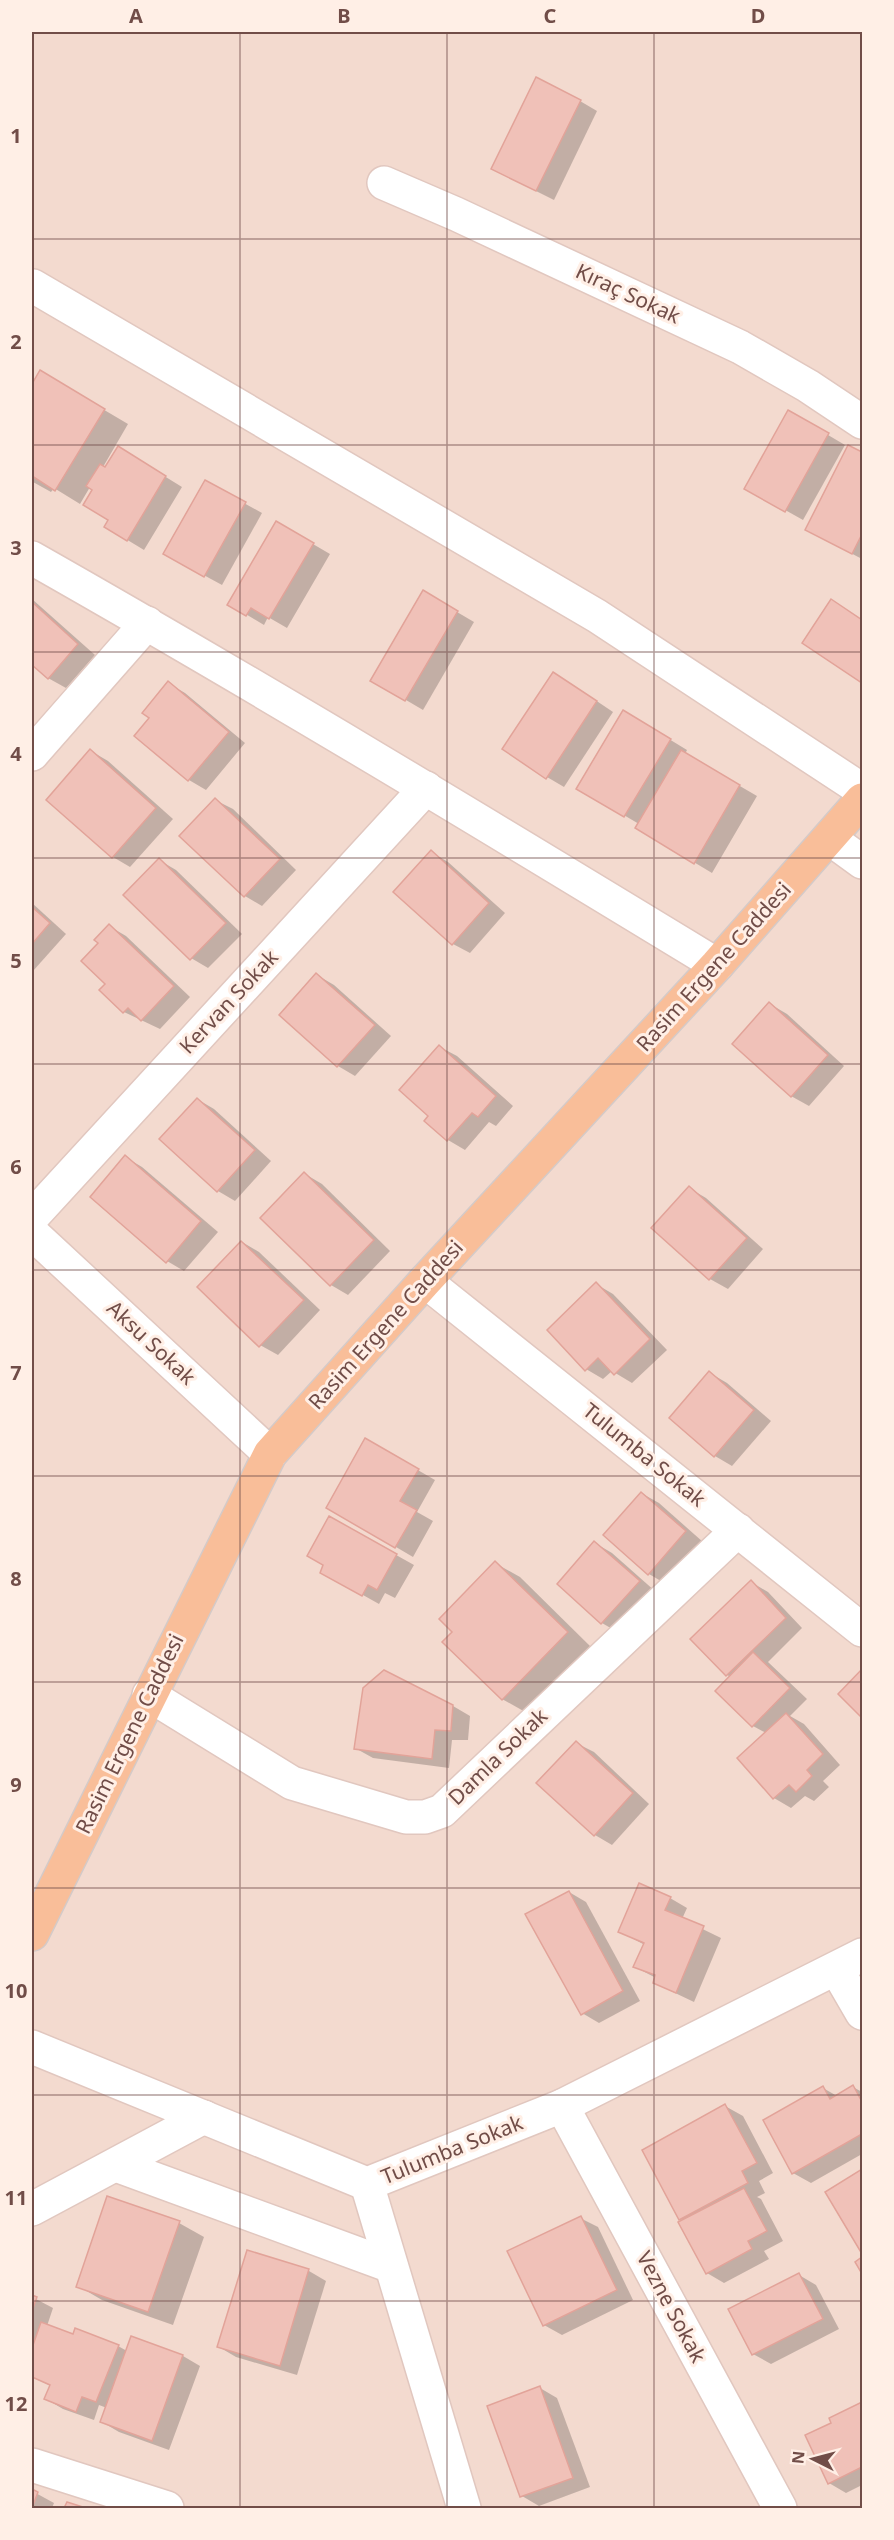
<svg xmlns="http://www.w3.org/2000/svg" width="894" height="2540" font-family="'Noto Sans',sans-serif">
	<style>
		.residential { fill: #f3dacf }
		.shadow { fill: #0003 }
		.building { fill: #f0c1b8; stroke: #e2a399; stroke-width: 1.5 }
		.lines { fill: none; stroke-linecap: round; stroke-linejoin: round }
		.minor-casing { stroke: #e1c7bf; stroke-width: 36 }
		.major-casing { stroke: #d4cac8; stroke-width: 36 }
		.minor { stroke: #fff; stroke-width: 33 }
		.major { stroke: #f9be99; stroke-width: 33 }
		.grid { fill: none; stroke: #714d48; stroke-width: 1.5; stroke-opacity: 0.55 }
		.labels { text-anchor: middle; stroke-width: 6; stroke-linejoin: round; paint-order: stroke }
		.street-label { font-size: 21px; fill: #714d48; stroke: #ffefe6 }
		.neatline { fill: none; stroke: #714d48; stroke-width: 2 }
		.grid-label { font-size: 20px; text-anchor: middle; font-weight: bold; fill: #714d48 }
	</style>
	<rect width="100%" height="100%" fill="#fbeae0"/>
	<rect class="residential" x="32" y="32" width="830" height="2476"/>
	<g class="shadow">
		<path d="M580,101l17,10 -43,89 -44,-22z"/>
		<path d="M40,372l88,52 -25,43 2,1 30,-10 47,29 -38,63 -38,-23 4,-7 -16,-31 -4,-2 -10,17 -26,-16 -3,4 -18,-10 -1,2v-97z"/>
		<path d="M789,412l56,33 -42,75 -57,-32z"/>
		<path d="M848,447l14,7v105l-55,-29z"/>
		<path d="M206,482l56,31 -40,72 -57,-31z"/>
		<path d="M277,523l53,31 -43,74 -19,-11 -4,8 -35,-21z"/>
		<path d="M423,592l51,30 -51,88 -51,-30z"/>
		<path d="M32,599l63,56 -29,33 -18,-10 -16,-15z"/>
		<path d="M832,601l30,19v61l-58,-38z"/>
		<path d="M168,683l17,10 60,50 -39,47 -17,-10 -53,-44 15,-18z"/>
		<path d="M570,683l43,29 -49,75 -17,-10z"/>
		<path d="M641,722l46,28 -2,4 72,42 -45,77 -75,-45 2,-4 -61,-36z"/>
		<path d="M91,751l17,10 65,58 -43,48 -17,-10 -64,-58z"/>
		<path d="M215,800l18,9 63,61 -34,36 -17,-10 -64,-60z"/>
		<path d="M431,852l17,10 57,51 -35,40 -17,-9z"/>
		<path d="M159,860l17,10 66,64 -34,34 -17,-10z"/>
		<path d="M32,903l34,31 -33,37 -1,-1z"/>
		<path d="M109,926l17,10 64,61 -30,32 -36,-17 -17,-28 -7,-41z"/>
		<path d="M317,975l17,10 57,51 -36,40 -17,-10 -57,-51z"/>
		<path d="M770,1004l17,10 57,52 -35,40 -18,-10z"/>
		<path d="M440,1047l17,9 56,50 -17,20 -7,-4 -24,28 -17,-10 -17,-24z"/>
		<path d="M197,1099l17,10 57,52 -36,40 -17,-10 -57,-52z"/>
		<path d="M125,1157l17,10 76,65 -34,39 -17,-10z"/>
		<path d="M305,1174l17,10 68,67 -42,44 -17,-10z"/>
		<path d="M689,1188l17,10 57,51 -35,40 -18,-10 -57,-51z"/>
		<path d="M242,1242l17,10 61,58 -42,45 -18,-10z"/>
		<path d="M596,1284l17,10 54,56 -35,33 -20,-12 -9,8 -17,-10z"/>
		<path d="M710,1373l17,10 44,38 -39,45 -17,-10z"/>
		<path d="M366,1440l69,40 -18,32 16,9 -20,36 -85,-50z"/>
		<path d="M641,1493l18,10 44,39 -37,42 -17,-10z"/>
		<path d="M330,1518l84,47 -19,33 -10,-5 -6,11 -57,-32 3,-7z"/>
		<path d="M595,1543l17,10 44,39 -37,41 -17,-10 -43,-39z"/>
		<path d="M495,1563l25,14 71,70 -64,66 -25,-14z"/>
		<path d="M751,1582l17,10 34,36 -34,34 39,37 -17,17 14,8 36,41 -17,16 6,6 -15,14 -9,-5 -14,12 -17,-10 -8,-65 -13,-7 -36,-35 14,-14 -4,-2z"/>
		<path d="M862,1671v45l-22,-22z"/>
		<path d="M453,1706l17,10 -2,24h-16l-3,28 -76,-10 -18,-10z"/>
		<path d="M576,1743l18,9 55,52 -37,41 -17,-10 -57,-52z"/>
		<path d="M569,1892l17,10 54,99 -41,22 -17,-10z"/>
		<path d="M670,1898l17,10 -5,11 39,19 -27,64 -40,-19 2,-5 -21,-11 10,-22 -25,-13z"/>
		<path d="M853,2087l9,5v62l-51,29 -18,-10 30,-85 14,8z"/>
		<path d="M725,2106l18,10 30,57 -14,8 6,12 -8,4 4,2 22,42 -19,10 5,8 -45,24 -17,-10 -23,-52 -4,-2z"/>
		<path d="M862,2171v81l-35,-59z"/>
		<path d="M580,2218l18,9 35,73 -71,35 -18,-10z"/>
		<path d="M179,2223l25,14 -31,88 -71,-25 -24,-14z"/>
		<path d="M248,2252l61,19 17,10 -29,94 -61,-18 -17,-10z"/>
		<path d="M799,2275l17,10 23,44 -68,35 -18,-10z"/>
		<path d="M32,2297l21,11 -6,18 27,10 44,10 9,5 5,-13 51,18 17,10 -31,84 -50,-18 -17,-10 5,-14 -8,-3 -5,15 -31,-11 -17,-10 5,-13 -19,-9z"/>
		<path d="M540,2388l17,10 33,89 -51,19 -17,-10z"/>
		<path d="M862,2403v82l-16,8 -17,-10 4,-59 -2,-5z"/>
		<path d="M32,2491l22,12 -2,5h-20z"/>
	</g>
	<g class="building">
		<path d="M536,77l45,23 -45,91 -45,-22z"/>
		<path d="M40,370l65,39 -50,82 -23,-15v-92z"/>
		<path d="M788,410l41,23 -44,79 -41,-23z"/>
		<path d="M848,445l14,7v82l-10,20 -47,-24z"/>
		<path d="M118,446l48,30 -39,65 -23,-14 4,-7 -25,-15 9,-15 -6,-4 14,-22 5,3z"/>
		<path d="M205,480l41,22 -42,75 -41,-23z"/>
		<path d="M276,521l38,22 -45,76 -18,-11 -5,8 -19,-11z"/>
		<path d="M423,590l35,21 -53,90 -35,-20z"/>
		<path d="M831,599l31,21v63l-60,-40z"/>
		<path d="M32,602l46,42 -30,35 -16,-14z"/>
		<path d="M553,672l44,29 -51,78 -44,-30z"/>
		<path d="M168,681l61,51 -41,49 -54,-45 15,-18 -7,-5z"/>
		<path d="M623,710l48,29 -47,78 -48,-28z"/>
		<path d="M90,749l66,59 -44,50 -66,-58z"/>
		<path d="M681,750l59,35 -46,79 -59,-36z"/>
		<path d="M215,798l65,61 -36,38 -65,-61z"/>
		<path d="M431,850l58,53 -37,42 -59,-53z"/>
		<path d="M159,858l67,65 -36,37 -67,-65z"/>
		<path d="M32,907l18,16 -18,21z"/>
		<path d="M109,924l65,62 -33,35 -13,-13 -5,5 -24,-23 6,-6 -24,-23 17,-18 -4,-3z"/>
		<path d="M316,973l59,52 -38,42 -58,-52z"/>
		<path d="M769,1002l59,53 -37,42 -59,-53z"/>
		<path d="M439,1045l57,51 -18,21 -6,-4 -25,28 -23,-20 4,-5 -29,-26z"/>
		<path d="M197,1098l58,52 -38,42 -58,-53z"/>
		<path d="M125,1155l76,66 -35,42 -76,-66z"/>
		<path d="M304,1172l70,68 -44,46 -70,-68z"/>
		<path d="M689,1186l58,52 -38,42 -58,-52z"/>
		<path d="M241,1241l63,59 -45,47 -62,-60z"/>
		<path d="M596,1282l54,57 -36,36 -16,-17 -13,13 -38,-41z"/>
		<path d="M709,1371l45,39 -40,47 -45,-39z"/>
		<path d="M365,1438l54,31 -19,32 17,9 -22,38 -69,-40z"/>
		<path d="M641,1492l45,39 -38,44 -45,-40z"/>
		<path d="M329,1516l68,38 -20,36 -9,-5 -6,11 -42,-23 3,-8 -16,-9z"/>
		<path d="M594,1541l46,40 -39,43 -44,-40z"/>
		<path d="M495,1561l73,71 -66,68 -60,-58 10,-10 -13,-13z"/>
		<path d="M751,1580l35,38 -60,58 -36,-37z"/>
		<path d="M753,1652l37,36 -38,39 -37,-36z"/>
		<path d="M862,1669v49l-24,-24z"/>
		<path d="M384,1670l69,35 -2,26 -16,-1 -3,29 -78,-10 9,-61z"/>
		<path d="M786,1713l37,41 -16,16 5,6 -16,16 -7,-7 -16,14 -36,-41z"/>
		<path d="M576,1741l57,52 -39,43 -58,-53z"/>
		<path d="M639,1883l32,14 -6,13 39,16 -28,67 -23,-10 2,-8 -22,-8 11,-24 -26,-11z"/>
		<path d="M569,1891l54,100 -42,24 -56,-101z"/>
		<path d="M853,2085l9,17v32l-70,40 -29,-54 60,-34 7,13z"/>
		<path d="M725,2104l32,59 -15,8 6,12 -69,37 -37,-70z"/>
		<path d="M862,2169v85l-37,-62z"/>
		<path d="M744,2188l23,43 -19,10 4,8 -46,25 -28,-52z"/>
		<path d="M107,2196l73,25 -32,91 -72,-25z"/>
		<path d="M581,2216l36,74 -74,36 -36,-75z"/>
		<path d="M247,2250l62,19 -29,97 -63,-19z"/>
		<path d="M862,2257v17l-7,-12z"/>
		<path d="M799,2273l24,46 -71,36 -24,-46z"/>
		<path d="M32,2295l5,2 -5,14z"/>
		<path d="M41,2322l32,12 2,-6 44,17 -23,57 -14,-5 -6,15 -32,-13 6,-14 -18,-8v-29z"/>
		<path d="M131,2336l52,19 -31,86 -52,-19z"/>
		<path d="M540,2386l33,92 -53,19 -33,-91z"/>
		<path d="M862,2402v65l-34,17 -23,-49 26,-12 -2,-5z"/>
		<path d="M32,2489l6,3 -6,16z"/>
		<path d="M67,2502l19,6h-22z"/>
	</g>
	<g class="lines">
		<g class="minor-casing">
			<g id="minor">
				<path d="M384,183l72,31 284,133 68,39 54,36"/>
				<path d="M32,288l1,-2 564,330 265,174"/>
				<path d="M32,558c231,131 458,269 685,407"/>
				<path d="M32,754l115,-131"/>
				<path d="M829,838l33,24"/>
				<path d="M32,1217l394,-429"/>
				<path d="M32,1233l238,221"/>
				<path d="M425,1281l437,349"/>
				<path d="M149,1695l143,88 114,34h19l17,-6 296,-281"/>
				<path d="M837,1970l25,43"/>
				<path d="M32,2047l335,137 195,-78 300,-151"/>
				<path d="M562,2106l218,402"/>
				<path d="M116,2165l275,101"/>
				<path d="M367,2184l97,324"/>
				<path d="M32,2209l172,-92"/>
				<path d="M32,2465l135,43"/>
			</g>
		</g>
		<g class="major-casing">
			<path id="major" d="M32,1934l238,-480 155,-173 292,-316 145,-165"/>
		</g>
		<use href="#minor" class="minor"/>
		<use href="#major" class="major"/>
	</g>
	<path class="grid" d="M240,32v2476M447,32v2476M654,32v2476M32,239h830M32,445h830M32,652h830M32,858h830M32,1064h830M32,1270h830M32,1476h830M32,1682h830M32,1888h830M32,2095h830M32,2301h830"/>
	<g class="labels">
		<g class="street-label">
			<text transform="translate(628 294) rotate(25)" y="7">Kıraç Sokak</text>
			<text transform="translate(714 967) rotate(-48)" y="7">Rasim Ergene Caddesi</text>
			<text transform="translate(229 1002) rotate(-47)" y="7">Kervan Sokak</text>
			<text transform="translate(386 1325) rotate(-48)" y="7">Rasim Ergene Caddesi</text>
			<text transform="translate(151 1343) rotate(43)" y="7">Aksu Sokak</text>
			<text transform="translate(644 1455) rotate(39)" y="7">Tulumba Sokak</text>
			<text transform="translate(130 1734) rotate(-64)" y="7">Rasim Ergene Caddesi</text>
			<text transform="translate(498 1757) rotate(-44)" y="7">Damla Sokak</text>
			<text transform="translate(452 2150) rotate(-22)" y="7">Tulumba Sokak</text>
			<text transform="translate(671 2307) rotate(62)" y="7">Vezne Sokak</text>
		</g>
	</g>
	<rect width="894" height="2540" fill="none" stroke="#ffefe6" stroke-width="66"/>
	<g transform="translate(813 2459) rotate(276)" stroke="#ffefe6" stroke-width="4.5" paint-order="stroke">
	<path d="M0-4.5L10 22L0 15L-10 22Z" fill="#714d48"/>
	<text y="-9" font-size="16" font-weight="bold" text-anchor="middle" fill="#714d48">N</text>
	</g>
	<rect x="33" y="33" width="828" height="2474" class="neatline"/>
	<g class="grid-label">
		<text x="136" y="23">A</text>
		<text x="344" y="23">B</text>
		<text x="550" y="23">C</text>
		<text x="758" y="23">D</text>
		<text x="16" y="143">1</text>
		<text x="16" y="349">2</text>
		<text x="16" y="555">3</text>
		<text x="16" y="761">4</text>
		<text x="16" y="968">5</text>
		<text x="16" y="1174">6</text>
		<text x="16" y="1380">7</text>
		<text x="16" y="1586">8</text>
		<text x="16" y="1792">9</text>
		<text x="16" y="1998">10</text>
		<text x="16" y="2205">11</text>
		<text x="16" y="2411">12</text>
	</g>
</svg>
